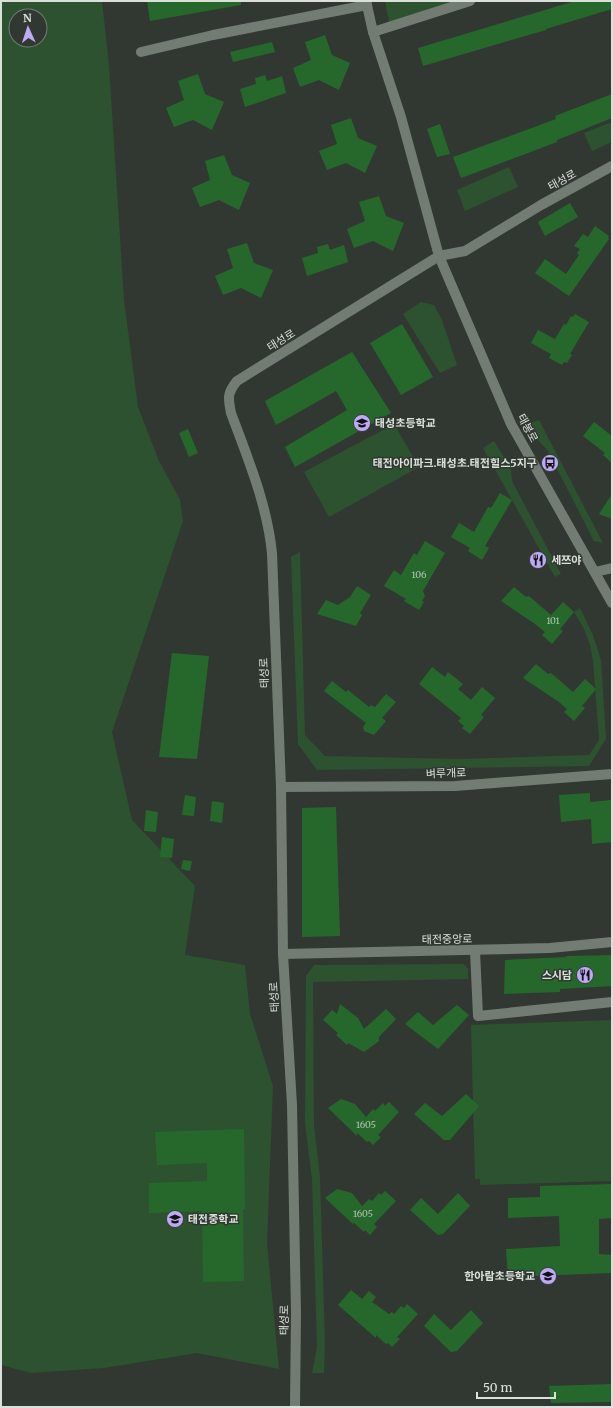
<svg xmlns="http://www.w3.org/2000/svg" width="613" height="1408" font-family="Merriweather,'Noto Sans KR',serif">
	<style>
		.green { fill: #2d522f; fill-rule: evenodd }
		.building { fill: #26682c }
		.lines { fill: none; stroke-linecap: round; stroke-linejoin: round }
		.minor { stroke: #737c73; stroke-width: 10 }
		.labels { text-anchor: middle; stroke-width: 3; stroke-linejoin: round; paint-order: stroke }
		.number-label { font-size: 9px; fill: #aec2af }
		.street-label { font-size: 11px; fill: #dbe0db; stroke: #313831 }
		.poi-label { font-size: 11px; font-weight: bold; fill: #dbe0db; stroke: #313831; text-anchor: start }
	</style>
	<rect width="100%" height="100%" fill="#313831"/>
	<g class="green">
		<path d="M1,1h101l7,64 15,235 14,107 21,54 21,39 3,21 -71,211 20,88 63,66 -10,69 60,10 5,49 23,72 -6,157 12,126 -82,-16 -93,15 -73,5 -30,-8zM16,16h24v24h-24z"/>
		<path d="M385,1h70l-66,21z"/>
		<path d="M612,122v20l-20,9 -8,-18z"/>
		<path d="M509,167l9,20 -53,24 -8,-21z"/>
		<path d="M421,302l13,3 8,15 15,45 -17,8 -37,-59z"/>
		<path d="M539,420l64,123 -9,-2 -46,-90 -18,-20 -4,-7z"/>
		<path d="M394,424l25,43 -90,50 -25,-45z"/>
		<path d="M494,441l17,28 1,12 49,93 -6,3 -72,-129z"/>
		<path d="M300,552l5,183 20,21 133,3 131,-4 10,-15 -6,-80 -3,-15 -6,-16 -10,-17 6,-4 13,27 8,25 5,79 -17,27 -272,4 -19,-26 -7,-187z"/>
		<path d="M464,964l4,5v10l-155,3 1,143 6,52 5,166 -1,30h-12l5,-26 -5,-168 -7,-56 1,-147 8,-11z"/>
		<path d="M612,1020v161l-132,4v-6h-5l-4,-154z"/>
	</g>
	<g class="building">
		<path d="M147,1h94v4l-91,16z"/>
		<path d="M575,1h37v8l-66,20v1l-123,36 -5,-18z"/>
		<path d="M325,35l7,20 18,8 -11,27 -20,-10 -19,7 -7,-19 18,-8 -6,-18z"/>
		<path d="M272,42l3,10 -42,10 -3,-10z"/>
		<path d="M198,74l7,20 19,8 -12,28 -19,-10 -19,7 -8,-19 18,-8 -6,-19z"/>
		<path d="M265,75l2,6 15,-5 4,17 -41,14 -5,-18 16,-5 -1,-6z"/>
		<path d="M612,94v24l-55,22v2l-96,36 -8,-21 103,-38 -1,-3z"/>
		<path d="M351,118l7,20 19,8 -12,27 -19,-10 -19,7 -8,-19 18,-7 -6,-19z"/>
		<path d="M440,124l10,30 -13,3 -10,-28z"/>
		<path d="M224,155l8,20 18,8 -11,27 -20,-10 -19,7 -8,-19 18,-8 -5,-19z"/>
		<path d="M379,196l7,20 18,7 -11,28 -20,-10 -19,7 -7,-19 18,-8 -6,-19z"/>
		<path d="M570,203l8,14 -33,19 -7,-14z"/>
		<path d="M595,226l14,10 -1,2 1,1 -40,57 -34,-23 10,-14 21,15 13,-19 -2,-2 3,-4 -6,-3 9,-12 5,3z"/>
		<path d="M247,243l7,20 19,7 -12,28 -20,-10 -18,7 -8,-19 18,-8 -6,-19z"/>
		<path d="M328,244l2,6 14,-5 4,17 -41,14 -5,-18 16,-5 -1,-6z"/>
		<path d="M575,314l14,8 -19,32 2,1 -5,8 -3,-1 -2,3 -13,-7 2,-4 -20,-11 7,-13 17,9 9,-15 2,1 5,-9 2,1z"/>
		<path d="M402,324l31,53 -32,18 -31,-52z"/>
		<path d="M352,352l39,61 -96,54 -10,-20 62,-37 -11,-19 -60,34 -11,-24z"/>
		<path d="M594,422l18,14v27l-9,-8 2,-2 -22,-17z"/>
		<path d="M188,429l10,24 -9,4 -10,-24z"/>
		<path d="M500,493l12,7 -27,46 4,2 -7,12 -14,-9 2,-3 -19,-11 8,-14 15,9 14,-25 3,1z"/>
		<path d="M612,494v25l-13,-5z"/>
		<path d="M425,541l20,12 -22,38 2,5 -3,5 2,1 -5,8 -15,-9 2,-2 -22,-13 10,-16 7,5 13,-22 3,2z"/>
		<path d="M357,586l14,9 -11,18 2,2 -6,11 -39,-12 9,-14 12,5 12,-8z"/>
		<path d="M514,587l12,10 3,-1 22,19 12,-13 11,10 -14,17 3,2 -11,13 -10,-9 3,-3 -10,-8 -34,-23z"/>
		<path d="M172,653l37,3 -12,103 -38,-2z"/>
		<path d="M536,664l12,10 3,-1 22,19 12,-13 11,10 -14,17 3,2 -11,13 -10,-9 3,-3 -8,-7 -36,-24z"/>
		<path d="M432,667l13,10 3,-5 15,12 -5,5 13,11 11,-13 13,11 -14,17 3,2 -14,17 -8,-6 2,-2 -6,-5 3,-3 -42,-34z"/>
		<path d="M332,681l14,11 2,-2 21,17 2,-2 4,2 11,-13 10,8 -14,16 4,3 -12,14 -10,-4 -1,-4 3,-4 -42,-32z"/>
		<path d="M590,793v9l21,-2 1,42 -20,2 -1,-25 -30,3 -2,-27z"/>
		<path d="M185,795l11,2 -2,19 -12,-1z"/>
		<path d="M212,801l12,2 -2,20 -12,-2z"/>
		<path d="M336,807l4,129 -38,1v-129z"/>
		<path d="M146,810l12,2 -2,20 -12,-1z"/>
		<path d="M162,837l12,2 -2,19 -12,-1z"/>
		<path d="M183,860l9,1 -2,10 -9,-2z"/>
		<path d="M612,955v31l-52,3v3l-56,2 1,-34 61,-3v-1z"/>
		<path d="M340,1004l18,14 6,11 22,-20 10,10 -17,18v4l-15,11 -16,-9 -1,2 -11,-10 2,-2 -15,-13 9,-10 5,4z"/>
		<path d="M457,1005l12,10 -31,34 -33,-25 13,-12 15,13z"/>
		<path d="M466,1094l13,12 -29,34h-6l-30,-26 11,-11 17,13z"/>
		<path d="M341,1099l14,5 11,13 7,-8 2,2 8,-8 2,3 4,-4 10,10 -21,23 3,2 -8,8 -4,-4 -2,1 -10,-9v3l-29,-28z"/>
		<path d="M244,1129l1,80h-2l1,72 -41,1 -1,-71 -53,2v-30l58,-2v-18l-50,2 -2,-33z"/>
		<path d="M612,1184v34l-13,1v35l13,1v18l-104,4 -2,-28 54,-3 -1,-30 -51,2v-20l32,-1v-11z"/>
		<path d="M337,1189l15,4 10,13 7,-7 3,2 7,-8 2,2 4,-4 11,10 -22,23 3,3 -7,8 -5,-5 -1,2 -11,-10 1,3 -29,-27z"/>
		<path d="M458,1193l12,13 -27,28 -5,1 -28,-25 11,-12 17,16z"/>
		<path d="M351,1290l11,9 7,-8 7,6 -4,5 17,12 3,-2 2,2 7,-8 3,2 3,-4 11,10 -21,23 3,2 -8,8 -4,-4 -2,1 -10,-9v3l-38,-33z"/>
		<path d="M471,1310l12,13 -26,28 -6,1 -27,-26 10,-12 17,16z"/>
		<path d="M612,1384v18l-61,1 -2,-17z"/>
	</g>
	<g class="lines">
		<g class="minor">
			<path d="M366,1l7,31 28,85 38,139 72,168 101,179"/>
			<path d="M373,32l97,-31"/>
			<path d="M141,52l72,-17 154,-30"/>
			<path d="M595,572l17,-4"/>
			<path d="M281,787l174,-1 157,-12"/>
			<path d="M475,951l3,65 134,-14"/>
			<path d="M283,954l267,-6 62,-6"/>
			<path d="M295,1407l1,-94 -4,-208 -9,-151 -2,-167 -9,-234c-5,-49 -24,-94 -41,-140 -3,-15 -4,-20 6,-32l202,-125 26,-5 76,-46 71,-39"/>
		</g>
	</g>
	<defs>
		<g id="school-disc" transform="scale(0.9)"><circle r="9.5" fill="#bcaaf5" stroke="#313831"/><path d="M0-5L7-2L0 1L-7-2ZM-4 1L0 2.5L4 1V4Q0 6-4 4Z" fill="#111"/></g>
		<g id="bus-disc" transform="scale(0.9)"><circle r="9.5" fill="#bcaaf5" stroke="#313831"/><path d="M-5-6H5V4H4V6H2V4H-2V6H-4V4H-5ZM-3.5-4V0h7V-4ZM-3.5 1.2v1.5H-2V1.2ZM2 1.2v1.5H3.5V1.2Z" fill="#111"/></g>
		<g id="restaurant-disc" transform="scale(0.9)"><circle r="9.5" fill="#bcaaf5" stroke="#313831"/><path d="M-5-6h1v4h1v-4h1v4h1v-4h1v5L-1.5 .5V6h-2V.5L-5-1ZM5-6V6H3V1.5H1.5Q1.5-4 5-6Z" fill="#111"/></g>
	</defs>
	<g fill-rule="evenodd">
		<use href="#school-disc" x="362" y="423"/>
		<use href="#bus-disc" x="550" y="463"/>
		<use href="#restaurant-disc" x="538" y="560"/>
		<use href="#restaurant-disc" x="585" y="975"/>
		<use href="#school-disc" x="175" y="1219"/>
		<use href="#school-disc" x="548" y="1276"/>
	</g>
	<g class="labels">
		<g class="number-label">
			<text x="419" y="578">106</text>
			<text x="553" y="624">101</text>
			<text x="366" y="1128">1605</text>
			<text x="363" y="1217">1605</text>
		</g>
		<g class="street-label">
			<text transform="translate(562 180) rotate(-29)" y="4">태성로</text>
			<text transform="translate(281 340) rotate(-32)" y="4">태성로</text>
			<text transform="translate(528 428) rotate(62)" y="4">태봉로</text>
			<text transform="translate(264 673) rotate(-92)" y="4">태성로</text>
			<text transform="translate(446 773) rotate(-2)" y="4">벼루개로</text>
			<text transform="translate(447 939) rotate(-1)" y="4">태전중앙로</text>
			<text transform="translate(274 997) rotate(-93)" y="4">태성로</text>
			<text transform="translate(284 1320) rotate(-89)" y="4">태성로</text>
		</g>
		<g class="poi-label">
			<text x="375" y="427">태성초등학교</text>
			<text x="537" y="467" text-anchor="end">태전아이파크.태성초.태전힐스5지구</text>
			<text x="551" y="564">세쯔야</text>
			<text x="572" y="979" text-anchor="end">스시담</text>
			<text x="188" y="1223">태전중학교</text>
			<text x="535" y="1280" text-anchor="end">한아람초등학교</text>
		</g>
	</g>
	<rect width="613" height="1408" fill="none" stroke="#dbe0db" stroke-width="4"/>
	<g transform="translate(28 28) rotate(357)"><circle r="19" fill="#313831" stroke="#757b75"/>
	<path d="M0-3L7 15L0 10L-7 15Z" fill="#bcaaf5"/>
	<text y="-6" font-size="11" font-weight="bold" text-anchor="middle" fill="#dbe0db">N</text>
	</g>
	<path d="M477 1392v6h78v-6" fill="none" stroke="#dbe0db" stroke-width="2"/>
	<text x="483" y="1392" font-size="12" fill="#dbe0db" stroke="#313831" stroke-width="3" paint-order="stroke">50 m</text>
</svg>
